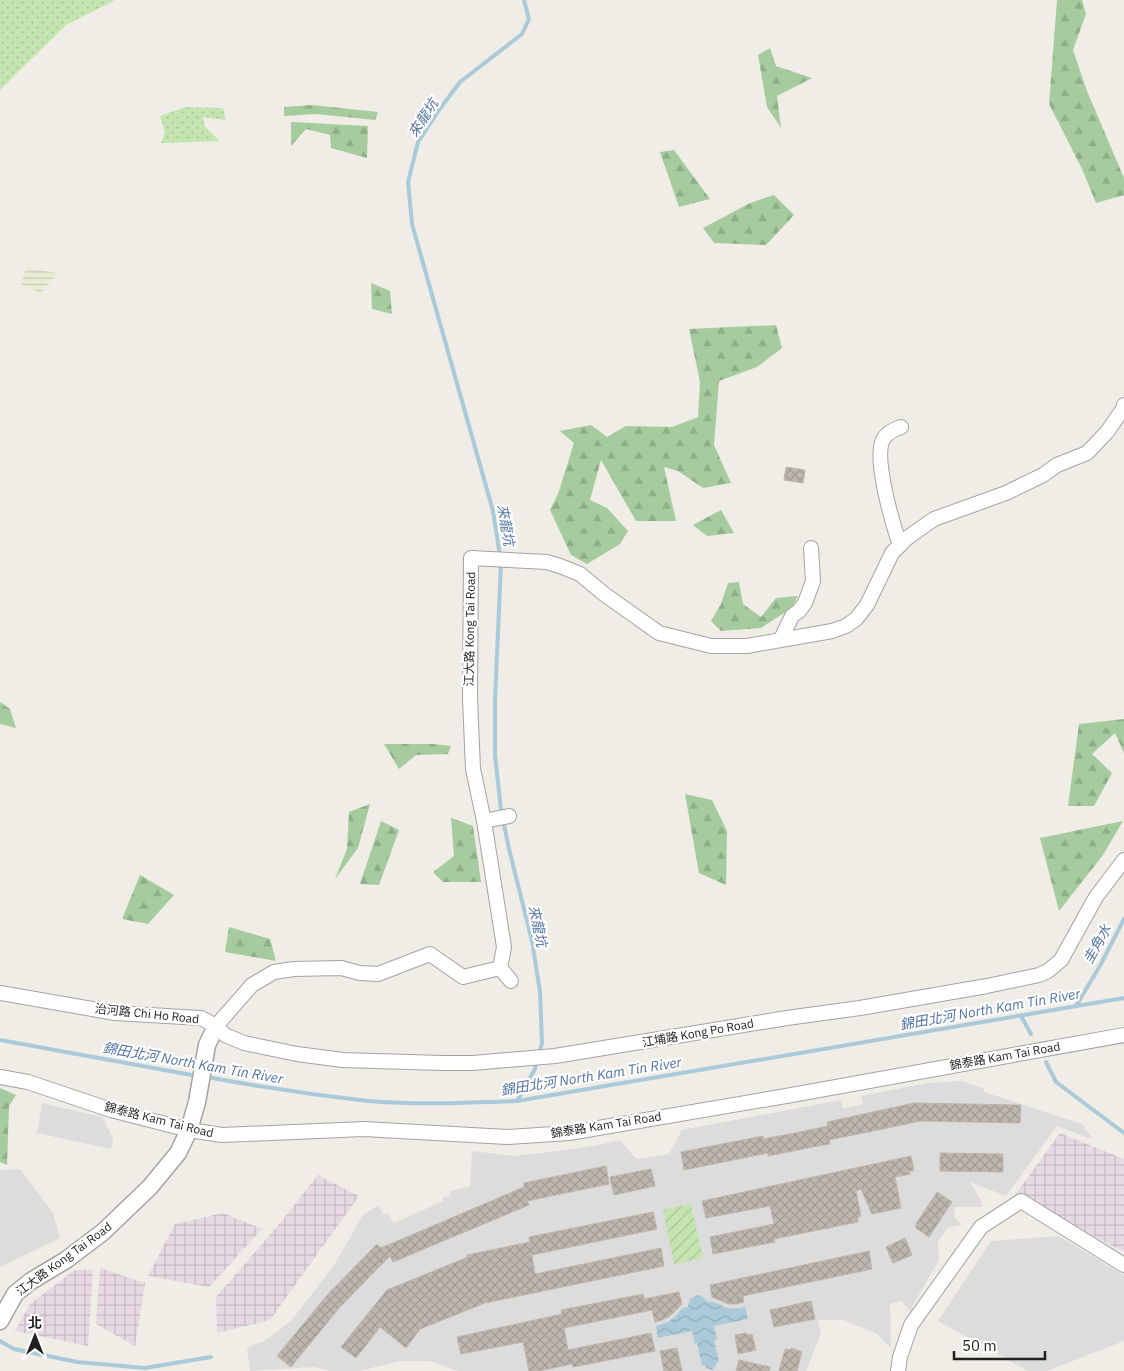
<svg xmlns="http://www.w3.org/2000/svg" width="1124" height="1371" font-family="'IBM Plex Sans','Noto Sans TC',sans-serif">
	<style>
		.residential { fill: #dddcdc }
		.industrial { fill: url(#industrial-grid) }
		.farmland { fill: url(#farmland-rules) }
		.grass { fill: url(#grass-dots) }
		.forest { fill: url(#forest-firs) }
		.garden { fill: url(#garden-furrows) }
		.water { fill: url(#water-waves) }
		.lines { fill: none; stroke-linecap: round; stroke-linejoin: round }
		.stream { stroke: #aac9d9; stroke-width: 4 }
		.building { fill: url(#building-cross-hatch); stroke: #c0b6aa }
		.minor-casing { stroke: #a3a3a3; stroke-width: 16 }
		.tertiary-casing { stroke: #a3a3a3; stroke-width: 19 }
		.minor { stroke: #fff; stroke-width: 14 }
		.tertiary { stroke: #fff; stroke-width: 16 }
		.labels { text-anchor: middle; stroke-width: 4.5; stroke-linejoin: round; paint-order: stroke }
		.street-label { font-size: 12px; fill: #1f1f1f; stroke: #fff }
		.water-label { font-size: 14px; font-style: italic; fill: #5373a7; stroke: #fff }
	</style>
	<defs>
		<pattern id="industrial-grid" width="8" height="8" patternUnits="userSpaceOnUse" patternTransform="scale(1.25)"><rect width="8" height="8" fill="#e7d9e3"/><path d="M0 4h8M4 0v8" fill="none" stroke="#c6bac2"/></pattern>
		<pattern id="farmland-rules" width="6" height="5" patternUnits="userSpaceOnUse" patternTransform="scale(1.25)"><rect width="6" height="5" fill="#e7ecd3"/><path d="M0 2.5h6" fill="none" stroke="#c6cab5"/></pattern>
		<pattern id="grass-dots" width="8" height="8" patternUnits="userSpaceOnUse" patternTransform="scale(1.25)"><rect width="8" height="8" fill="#c4e5b0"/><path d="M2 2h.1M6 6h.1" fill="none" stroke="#a8c497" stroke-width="1.8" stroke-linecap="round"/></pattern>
		<pattern id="forest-firs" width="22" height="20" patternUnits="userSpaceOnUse" patternTransform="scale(1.25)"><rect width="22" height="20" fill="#a6cb9e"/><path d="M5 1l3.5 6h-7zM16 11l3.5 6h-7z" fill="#8eae88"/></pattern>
		<pattern id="garden-furrows" width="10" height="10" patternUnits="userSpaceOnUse" patternTransform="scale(1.25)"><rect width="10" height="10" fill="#c4e5b0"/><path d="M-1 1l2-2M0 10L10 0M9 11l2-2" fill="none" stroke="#a8c497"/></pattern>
		<pattern id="water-waves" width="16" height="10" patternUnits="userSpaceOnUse" patternTransform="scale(1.25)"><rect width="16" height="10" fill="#aac9d9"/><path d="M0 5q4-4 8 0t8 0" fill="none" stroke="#92acba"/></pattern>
		<pattern id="building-cross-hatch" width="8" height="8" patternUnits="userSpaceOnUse" patternTransform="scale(1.25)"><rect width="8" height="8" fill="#bcb6af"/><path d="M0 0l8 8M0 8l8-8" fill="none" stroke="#a19c96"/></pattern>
	</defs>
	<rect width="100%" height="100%" fill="#efede6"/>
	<g class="residential">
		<path d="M961,1081l22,7 1,4 98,32 9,12v3l-34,-13 -51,70 -36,-14 12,20 -1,5h-26l-1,9 8,9 -13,2 -11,14 1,19 -26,45 -2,7 -10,-11 -11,3 1,44 -15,-15 -33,-13h-25l3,14 -15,37h-348l-28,-10h-30l-41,10h-29l-15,-4 -65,4 -3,-22 5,-4 11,-3 28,-21 44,-57 27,-48 16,-11 6,10 3,-2 7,10 49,-22v-4l8,-1 -1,-5 20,-5 2,-35 42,5 44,-5 40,-6 22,-5 16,19 33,-5 13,-24 159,-30 2,9 20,-5 -2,-8 67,-13z"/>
		<path d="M42,1103l60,14 11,21 -2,11 -74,-16z"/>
		<path d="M20,1169l33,44 7,25 -60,29v-97z"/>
		<path d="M1058,1236l66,39v66l-77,30h-19l-90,-50 53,-80z"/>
	</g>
	<g class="industrial">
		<path d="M1060,1133l64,26v93l-109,-57z"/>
		<path d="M318,1175l41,21 -89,124 -53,13 -1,-36 60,-69z"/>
		<path d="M223,1213l39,16 -53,58 -61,-11 27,-52z"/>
		<path d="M100,1268l45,15 -10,63 -39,-22z"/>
		<path d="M75,1270h18l-5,76 -73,-15 15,-27z"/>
	</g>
	<path class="farmland" d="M26,268l31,5 -16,20 -20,-9z"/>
	<g class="grass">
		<path d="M0,0h115l-49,25 -66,65z"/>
		<path d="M185,107l38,1 3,12 -23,-3 2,10 15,14 -59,2 4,-11 -5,-16z"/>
	</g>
	<g class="forest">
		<path d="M1057,0h25l4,14 -13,36 14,41 37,87v17l-28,8 -14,-34 -33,-65z"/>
		<path d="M770,48l6,18 36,12 -35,18 4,32 -14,-21 -9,-52z"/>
		<path d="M312,105l66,7 -3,8 -59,-6 -32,2v-9z"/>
		<path d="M291,122l77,4 -1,32 -36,-10 -1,-13 -24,-6 -15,17z"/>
		<path d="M674,150l36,49 -31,8 -19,-55z"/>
		<path d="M774,195l20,20 -28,30 -52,-2 -11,-15 47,-25z"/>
		<path d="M371,283l19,8 2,23 -20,-5z"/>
		<path d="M776,325l6,23 -25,19 -38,14 -5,64 17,38 -28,5 -25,-17 -14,-4 12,54h-40l-35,-61 -11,40 17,8 21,23 -8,13 -33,20 -16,-9 -21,-45 8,-16 16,-51 -14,-12 31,-6 16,12 19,-11 46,1 26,-10 2,-35 -11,-53z"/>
		<path d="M721,510l13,23 -27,3 -14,-11z"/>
		<path d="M739,582l4,22 18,13 15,-19 22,-2 -6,12 -31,20 -40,3 -10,-10 10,-17 7,-21z"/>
		<path d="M0,702l10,7 6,19 -16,-4z"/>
		<path d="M1124,719v34l-9,-20 -23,21 20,19 -18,33h-26l11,-82z"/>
		<path d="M384,744h50l17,2 -3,8 -32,1 -17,14z"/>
		<path d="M685,794l27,6 15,31 -1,54 -27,-12z"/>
		<path d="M370,804l-12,44 -23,31 12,-30 2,-37z"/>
		<path d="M451,818l22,8 8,56h-38l-10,-10 21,-16z"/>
		<path d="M381,821l18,9 -20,55 -19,-1z"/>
		<path d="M1123,821l-20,34 -44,56 -19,-73z"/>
		<path d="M140,875l34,20 -26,29 -26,-5z"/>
		<path d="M229,927l41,12 6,22 -51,-9z"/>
		<path d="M0,1088l16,7 -7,11 -2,59 -7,-3z"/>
	</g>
	<path class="garden" d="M691,1204l12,54 -29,6 -11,-54z"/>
	<path class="water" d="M698,1295l4,1 6,6c8,-1 12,4 20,6 6,2 11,0 17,-1l3,12 -34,7 3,13 -3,1 5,22 -3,1v3l-4,4 -6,-2 -1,-3 -3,1 -5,-23 -2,1 -3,-13 -34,7 -2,-12 12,-4 8,-6 6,-8 6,-1 2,-8z"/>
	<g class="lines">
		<g class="stream">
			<path d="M500,556l-7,-45 -81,-287 -4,-42 10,-40 21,-32 21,-28 62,-48 7,-15 -5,-19"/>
			<path d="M501,563l-6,138v54l6,55 8,39 23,92 8,51 2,51 -3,11"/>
			<path d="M1076,1006l25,-42 23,-45"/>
			<path d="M1021,1016l10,18"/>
			<path d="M0,1040l197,36"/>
			<path d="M1046,1062l10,20 68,51"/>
			<path d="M207,1077c53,10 107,18 161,24 50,4 99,2 149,0l607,-103"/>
			<path d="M517,1101l18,-32 2,-9"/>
			<path d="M0,1341l14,8 63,13 68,6 66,-11"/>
		</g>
	</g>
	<g class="building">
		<path d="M786,467l19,3 -2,13 -19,-3z"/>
		<path d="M914,1103l107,2 -1,18 -99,-2 -92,19 1,4 -12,2 -50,10v-3l-84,17 -3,-18 82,-16v3l32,-6 33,-7 -1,-4z"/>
		<path d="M940,1153l63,1v18l-63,-1z"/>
		<path d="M911,1156l3,15h-8l5,3 -16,3 6,31 -29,6 -11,-25 -5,2 5,25 -3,1v5l-84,17 1,3 -62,12 -3,-17 64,-13 -4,-18 -64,12 -4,-17z"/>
		<path d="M606,1166l3,18 -82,17 2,4 -136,57 -3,-6 -50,51 -49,60 -14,-11 51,-62 49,-50 4,4 143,-61v-4z"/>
		<path d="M651,1169l4,17 -41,9 -4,-18z"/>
		<path d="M937,1192l15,10 -23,35 -13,-9v-4z"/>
		<path d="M653,1212l4,17 -125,26 3,19 126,-26 3,18 -179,37 -65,26 -14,19 -26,-21 -24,31 -15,-11 46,-57 81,-33 -1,-2 63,-13 -1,-5z"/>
		<path d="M905,1238l7,17 -19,8 -7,-16z"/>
		<path d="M869,1251l3,18 -129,27 1,6 -7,2h-8l-17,-7 -2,-12z"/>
		<path d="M679,1292l3,12 -12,12 -8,4 -7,2 -3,-12 -88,18 4,22 83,-17 4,18 -82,16 -1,-3 -33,7h-10l-6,-29 -62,12 -4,-17 105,-23 -1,-4 82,-16 1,5z"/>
		<path d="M811,1301l4,18 -41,8 -4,-17z"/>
		<path d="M746,1333l1,2 5,-1 4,16 -18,4 -3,-19z"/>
		<path d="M677,1348l5,23h-18l-4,-20z"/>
		<path d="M791,1348l11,4 -5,19h-18l6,-22 6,1z"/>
		<path d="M739,1360l31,7 -1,4h-33z"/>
	</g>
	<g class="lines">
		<g class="minor-casing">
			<g id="minor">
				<path d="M900,545c-7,-20 -28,-90 -16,-107 4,-6 11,-9 17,-11"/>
				<path d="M781,639l11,-23 7,-5 6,-8 8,-22 -2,-33"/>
				<path d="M484,821l25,-5"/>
				<path d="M500,968l11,13"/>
				<path d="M0,993l115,20 86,5 15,8 9,9 19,8 53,11 46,6 98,3h32l82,-7 232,-38 73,-10 127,-22 52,-11 9,-4 13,-11 35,-63 28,-37"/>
				<path d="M216,1026l36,-41 22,-13 20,-3 47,-1 19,5 18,1 52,-20 33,23 37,-9 4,-21 -20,-126 -11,-52 -3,-71 1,-140 76,4 13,4 20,8 24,20 55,39 52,13h36l85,-15 14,-5 10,-7 11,-14 25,-52 15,-15 27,-19 72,-26 37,-18 14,-10 30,-12 20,-21 16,-23 1,-4"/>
				<path d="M0,1077l28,5 83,28 78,20 33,5 142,-6 143,8 62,-4 217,-37 338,-61"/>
				<path d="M898,1371l2,-14 11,-32 70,-98 40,-26 103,64"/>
			</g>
		</g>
		<g class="tertiary-casing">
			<path id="tertiary" d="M0,1321l15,-27 16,-13 35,-21 37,-28 47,-45 28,-34 11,-23 8,-28 10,-57 9,-19"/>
		</g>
		<use href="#minor" class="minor"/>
		<use href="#tertiary" class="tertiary"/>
	</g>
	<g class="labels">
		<g class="street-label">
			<text transform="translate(470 629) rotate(-89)" y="4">江大路 Kong Tai Road</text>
			<text transform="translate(147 1014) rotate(6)" y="4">治河路 Chi Ho Road</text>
			<text transform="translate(698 1033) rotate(-10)" y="4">江埔路 Kong Po Road</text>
			<text transform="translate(1005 1056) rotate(-10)" y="4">錦泰路 Kam Tai Road</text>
			<text transform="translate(159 1120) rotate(14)" y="4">錦泰路 Kam Tai Road</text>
			<text transform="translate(606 1125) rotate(-9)" y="4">錦泰路 Kam Tai Road</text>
			<text transform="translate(64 1259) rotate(-36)" y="4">江大路 Kong Tai Road</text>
		</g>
		<g class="water-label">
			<text transform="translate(423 118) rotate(-57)" y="5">來龍坑</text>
			<text transform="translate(506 525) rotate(80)" y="5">來龍坑</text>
			<text transform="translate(538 926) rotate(78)" y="5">來龍坑</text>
			<text transform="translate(1097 944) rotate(-61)" y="5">圭角水</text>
			<text transform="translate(990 1009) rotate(-10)" y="5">錦田北河 North Kam Tin River</text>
			<text transform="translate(193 1063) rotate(10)" y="5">錦田北河 North Kam Tin River</text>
			<text transform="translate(591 1076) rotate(-9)" y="5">錦田北河 North Kam Tin River</text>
		</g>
	</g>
	<g transform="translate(35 1336)" stroke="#ffffff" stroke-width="4" paint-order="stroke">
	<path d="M0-4L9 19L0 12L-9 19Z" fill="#1f1f1f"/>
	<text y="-8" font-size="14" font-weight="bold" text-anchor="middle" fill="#1f1f1f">北</text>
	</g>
	<path d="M954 1351v8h91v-8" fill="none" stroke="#1f1f1f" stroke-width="2.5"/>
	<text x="962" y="1351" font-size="15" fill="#1f1f1f" stroke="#ffffff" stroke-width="4" paint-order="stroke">50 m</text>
</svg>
